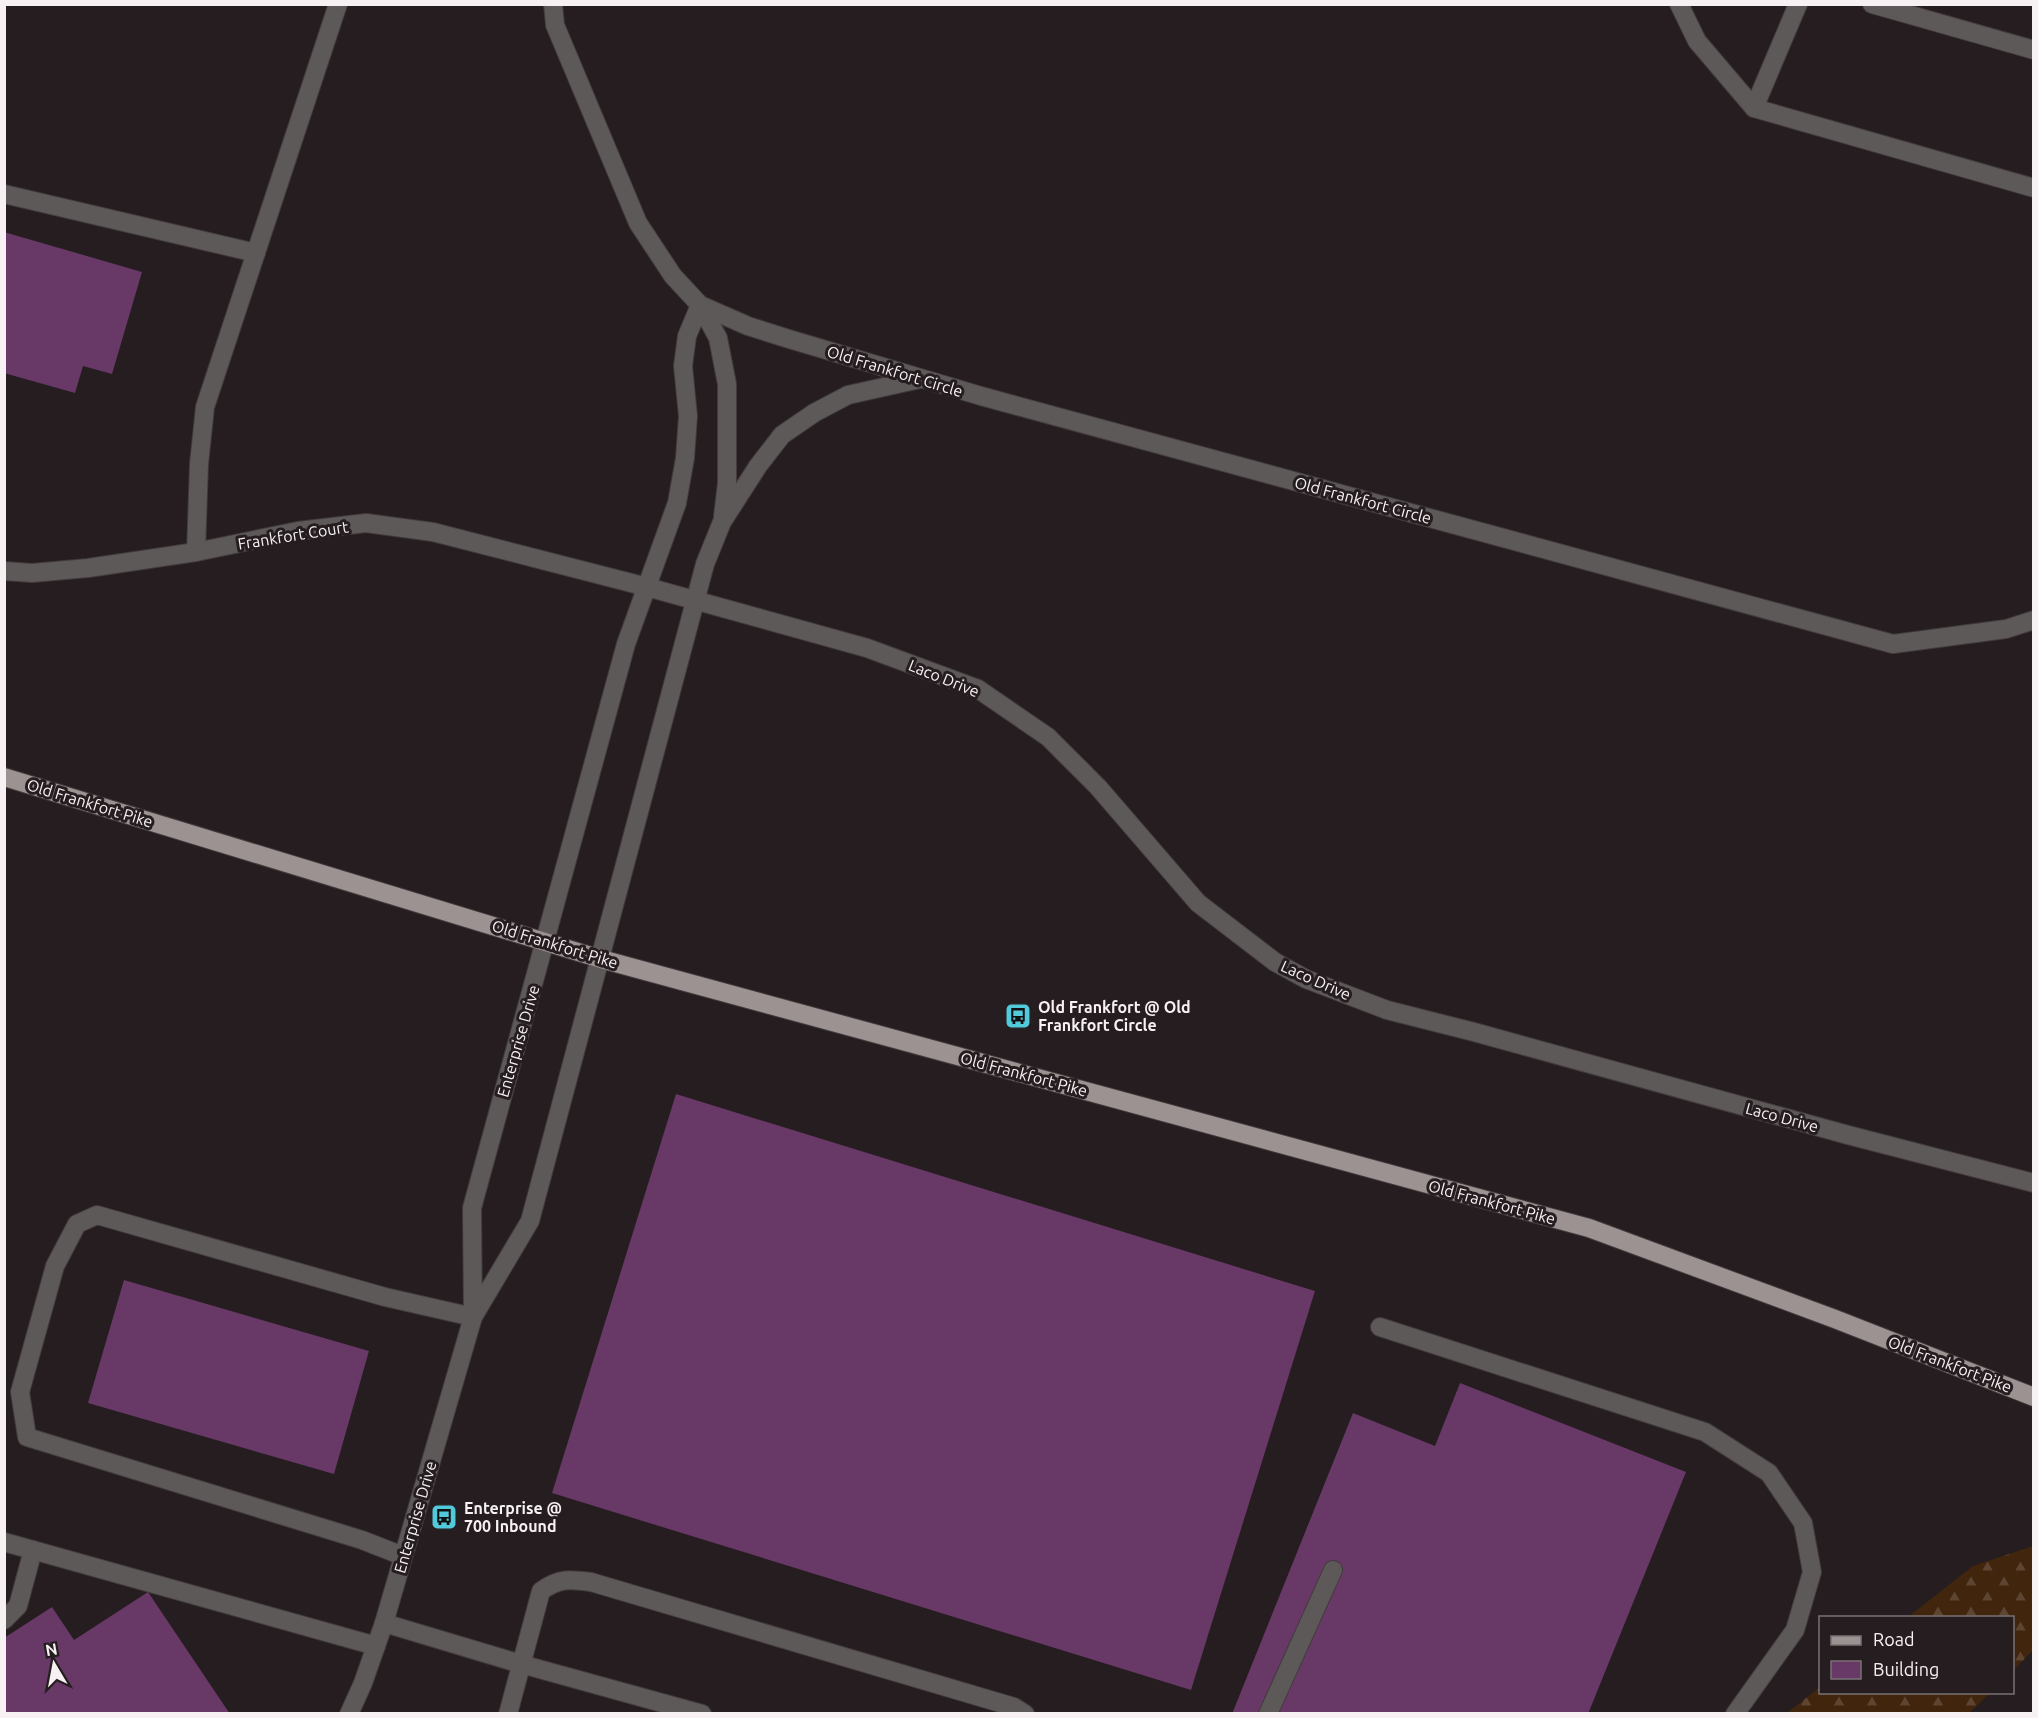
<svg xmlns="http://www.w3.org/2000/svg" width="2038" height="1718" font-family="Ubuntu,sans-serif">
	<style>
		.forest { fill: url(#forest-firs) }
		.building { fill: #683867 }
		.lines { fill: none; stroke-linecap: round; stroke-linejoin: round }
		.minor-casing { stroke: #423b3d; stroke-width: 20 }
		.major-casing { stroke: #423b3d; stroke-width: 20 }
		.minor { stroke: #5d5958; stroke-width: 18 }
		.major { stroke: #9c9291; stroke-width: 18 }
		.labels { text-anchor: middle; stroke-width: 6; stroke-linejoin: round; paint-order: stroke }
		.street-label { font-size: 16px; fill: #f7f1f3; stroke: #251d1f }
		.poi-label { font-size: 16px; font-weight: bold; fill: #f7f1f3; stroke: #251d1f; text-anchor: start }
	</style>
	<defs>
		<pattern id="forest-firs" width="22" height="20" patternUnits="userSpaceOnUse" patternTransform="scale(1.5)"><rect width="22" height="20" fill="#41250d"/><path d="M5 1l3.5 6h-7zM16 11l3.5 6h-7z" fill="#5d4531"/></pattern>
	</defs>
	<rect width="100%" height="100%" fill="#251d1f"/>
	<g class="forest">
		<path d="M2033,1546v104l-20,21 -1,-53 -104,-1 65,-51z"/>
		<path d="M1820,1687v5l170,1 -21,20h-182z"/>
	</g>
	<g class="building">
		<path d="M4,232l138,40 -30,102 -29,-8 -8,27 -71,-20z"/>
		<path d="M676,1094l639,197 -124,399 -639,-197z"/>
		<path d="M124,1280l245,71 -35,123 -246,-71z"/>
		<path d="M1460,1383l226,89 -98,242h-356l121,-301 82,33z"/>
		<path d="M148,1592l82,122h-226v-76l48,-31 22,33z"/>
	</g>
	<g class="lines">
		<g class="minor-casing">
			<g id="minor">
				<path d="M553,4l2,21 83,198 35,53 27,29 48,21 41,13 192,57 912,248 113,-15 28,-9"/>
				<path d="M1679,4l18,37 57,67 280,80"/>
				<path d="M1872,4l162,46"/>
				<path d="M1754,108l44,-104"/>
				<path d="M4,194l252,59"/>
				<path d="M700,305l18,33 9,46v99l-4,33"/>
				<path d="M196,552l3,-88 6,-57 133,-403"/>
				<path d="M4,571l28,2 56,-5 108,-16 102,-21 68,-8 67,9 214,55 220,61 111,41 70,48 50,50 100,116 77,59 31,17 81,31 87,22 374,103 186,48"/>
				<path d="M473,1315l-1,-107 154,-564 51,-141 8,-45 3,-42 -5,-50 4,-30 13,-31"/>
				<path d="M1380,1327l325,105 64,41 34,50 9,49 -17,58 -60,84"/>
				<path d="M4,1542l372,104"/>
				<path d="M403,1556l-41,-16 -335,-103 -7,-45 35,-126 22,-42 20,-9 288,82 88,20"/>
				<path d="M4,1620l14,-14 15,-56"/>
				<path d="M384,1623l137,41 181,50"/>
				<path d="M349,1714l14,-31 21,-60 89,-306 57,-96 175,-657 17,-42 36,-56 24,-31 32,-22 34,-18 72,-16"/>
				<path d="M508,1714l33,-123c18,-13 29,-12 50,-9l423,125 11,7"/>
				<path d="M1268,1714l65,-144"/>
			</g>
		</g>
		<g class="major-casing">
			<path id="major" d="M4,777l597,182 988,269 246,91 199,78"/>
		</g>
		<use href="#minor" class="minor"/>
		<use href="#major" class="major"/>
	</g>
	<defs>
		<g id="bus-square" transform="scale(1.35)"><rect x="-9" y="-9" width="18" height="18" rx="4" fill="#53cadc" stroke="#251d1f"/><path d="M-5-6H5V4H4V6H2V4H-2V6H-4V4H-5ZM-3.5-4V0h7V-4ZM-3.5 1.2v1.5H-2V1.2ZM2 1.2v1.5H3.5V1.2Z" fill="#111"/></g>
	</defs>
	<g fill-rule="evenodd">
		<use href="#bus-square" x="1018" y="1016"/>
		<use href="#bus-square" x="444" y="1517"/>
	</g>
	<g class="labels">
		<g class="street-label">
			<text transform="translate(895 371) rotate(17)" y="6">Old Frankfort Circle</text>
			<text transform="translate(1363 500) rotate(15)" y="6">Old Frankfort Circle</text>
			<text transform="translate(293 535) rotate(-9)" y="6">Frankfort Court</text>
			<text transform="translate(944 678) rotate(22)" y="6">Laco Drive</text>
			<text transform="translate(90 803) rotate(17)" y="6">Old Frankfort Pike</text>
			<text transform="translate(555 944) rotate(17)" y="6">Old Frankfort Pike</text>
			<text transform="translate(1316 980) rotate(24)" y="6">Laco Drive</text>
			<text transform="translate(518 1041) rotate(-74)" y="6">Enterprise Drive</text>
			<text transform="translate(1024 1074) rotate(15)" y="6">Old Frankfort Pike</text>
			<text transform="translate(1782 1117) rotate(15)" y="6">Laco Drive</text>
			<text transform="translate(1492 1202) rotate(15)" y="6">Old Frankfort Pike</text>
			<text transform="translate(1950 1364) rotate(21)" y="6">Old Frankfort Pike</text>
			<text transform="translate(415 1517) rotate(-74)" y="6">Enterprise Drive</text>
		</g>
		<g class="poi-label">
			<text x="1038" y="1013">Old Frankfort @ Old<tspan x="1038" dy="18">Frankfort Circle</tspan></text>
			<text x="464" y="1514">Enterprise @<tspan x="464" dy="18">700 Inbound</tspan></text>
		</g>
	</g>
	<rect width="2038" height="1718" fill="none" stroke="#f7f1f3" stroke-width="12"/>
	<rect x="1819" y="1616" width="195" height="78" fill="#251d1f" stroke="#797274" stroke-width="1.5"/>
	<rect x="1831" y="1636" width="30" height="9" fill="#9c9291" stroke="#797274" stroke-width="1.5"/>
	<text x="1873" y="1646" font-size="18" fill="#f7f1f3">Road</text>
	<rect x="1831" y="1661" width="30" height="18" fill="#683867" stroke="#797274" stroke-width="1.5"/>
	<text x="1873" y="1676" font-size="18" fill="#f7f1f3">Building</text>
	<g transform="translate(54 1664) rotate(350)" stroke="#251d1f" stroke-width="4.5" paint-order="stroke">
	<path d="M0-4.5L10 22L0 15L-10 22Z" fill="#f7f1f3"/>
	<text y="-9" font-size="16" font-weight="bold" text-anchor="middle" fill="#f7f1f3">N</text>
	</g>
</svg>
